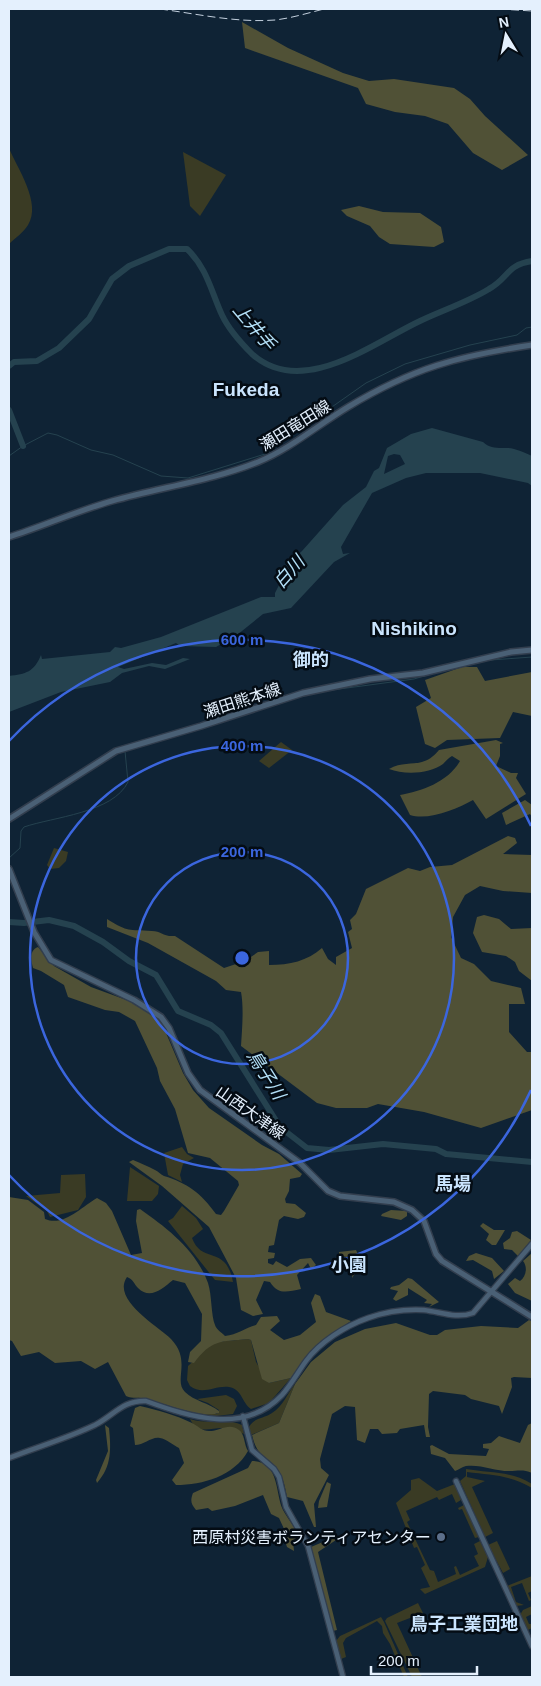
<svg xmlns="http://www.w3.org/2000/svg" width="541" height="1686" font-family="Helvetica,'Noto Sans JP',sans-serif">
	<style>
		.green { fill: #3a3b24 }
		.forest { fill: #505136 }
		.water { fill: #25424f; fill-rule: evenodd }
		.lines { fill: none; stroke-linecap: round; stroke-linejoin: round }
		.stream { stroke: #25424f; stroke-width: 1 }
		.river { stroke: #25424f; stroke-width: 6 }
		.tertiary-casing { stroke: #323e4e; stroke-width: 7 }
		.secondary-casing { stroke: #323e4e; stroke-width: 8 }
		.tertiary { stroke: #4a6075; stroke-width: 4.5 }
		.secondary { stroke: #4a6075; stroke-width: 5 }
		.rail { stroke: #c4d1df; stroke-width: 1; stroke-dasharray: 8 4; stroke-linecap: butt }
		.ring { fill: none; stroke: #3b66de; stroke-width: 2.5 }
		.service-dot { fill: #5c6f8a; stroke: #040c14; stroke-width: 2 }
		.labels { text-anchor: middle; stroke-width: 5; stroke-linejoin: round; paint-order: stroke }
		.street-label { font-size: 16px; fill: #e4f0fd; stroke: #040c14 }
		.poi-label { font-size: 16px; fill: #e4f0fd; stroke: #040c14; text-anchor: end }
		.water-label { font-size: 18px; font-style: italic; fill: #b3e0f8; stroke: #040c14 }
		.neighbourhood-label { font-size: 18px; font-weight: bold; fill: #cbe5fe; stroke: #040c14 }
		.quarter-label { font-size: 19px; font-weight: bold; fill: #cbe5fe; stroke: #040c14 }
		.centre { fill: #3b66de; stroke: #040c14; stroke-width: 2.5 }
		.ring-label { font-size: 15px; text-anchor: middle; font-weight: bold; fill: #3b66de; stroke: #040c14; stroke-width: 5; stroke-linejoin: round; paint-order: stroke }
	</style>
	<rect width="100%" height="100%" fill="#0f2335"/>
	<g class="green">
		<path d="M9,148c8,20 33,55 19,77 -4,7 -13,13 -19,19z"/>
		<path d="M183,152l43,23 -26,41 -10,-10z"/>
		<path d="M281,742l11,8 -23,18 -10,-7z"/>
		<path d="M54,848l14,4 -2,9 -7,7 -9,1 -3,-4z"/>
		<path d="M182,1147l5,7 7,4 -11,6 -3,11 2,7 -14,-7 -4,-22z"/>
		<path d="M130,1167l29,19 -1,8 -6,7h-25z"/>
		<path d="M85,1174l1,23 -8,13 -28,7 -3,-6 -21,-15 34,-3 1,-18z"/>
		<path d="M182,1206l14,12 7,11 -11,9c10,27 34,6 41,44l-18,-2 -47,-59 5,-3z"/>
		<path d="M248,1339l3,1 5,22 13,21 22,-5 -22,25 -18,6c-9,-6 -9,-20 -22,-22 -14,-2 -26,9 -39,-1l-3,-6 1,-14c7,-6 10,-11 17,-17 9,-10 31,-8 43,-10z"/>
		<path d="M295,1384l-16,39 -28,12 -2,-8c6,-10 14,-8 23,-14 11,-7 15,-19 23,-29z"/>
		<path d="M226,1395l8,4 3,7 -4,8 -25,3 -18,-6 27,3 2,-4 -11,-7 -11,-4z"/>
		<path d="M190,1419c19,6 38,-1 52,6l2,9c-6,-3 -13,-6 -22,-6 -12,0 -24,7 -32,-9z"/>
		<path d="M466,1469c23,4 46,2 66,15v4c-21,-13 -41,-13 -65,-16v5l18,4 -13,6 21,46 -8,4 -25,-56 6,-5z"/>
		<path d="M419,1478l18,13 18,-7 6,16 -5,3 -4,-9 -13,6 -2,-3 -31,14 4,9 -3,2 23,48 4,1 4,11 18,-8 -2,-7 2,-1 4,9 19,-9 -5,-10 4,-2 -4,-10 6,-3 8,16 -3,10 -60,27 -5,-5 10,-2 -9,-19 4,-3 -8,-18 -3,1 -18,-45 15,-13v-10z"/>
		<path d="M464,1505l15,32 -4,1 -13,-29 -3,1 -1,-2z"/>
		<path d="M497,1541l13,28 -7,4 -15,-28z"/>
		<path d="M532,1576v15l-4,2 3,7 -2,1 -7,-18 -11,4 5,15 8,3 -8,1 -9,-20z"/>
		<path d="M418,1603l5,10 -26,10 25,54h-10l-27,-56 2,-3z"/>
		<path d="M532,1606v8l-6,3 3,7h3v4l-4,2 -8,-15 3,-5z"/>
		<path d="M381,1617l3,5 24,55h-4l-14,-33 -7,-11 -1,-7 -5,-5 -31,17 -3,5 3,14 -5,2 -5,-18 4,-5z"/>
	</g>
	<g class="forest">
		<path d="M242,22l46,26 55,25 26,8 25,-2 60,9 16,11 15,17 43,39 -26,15 -29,-17 -25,-29 -23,-8 -30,-4 -29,-8 -8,-16 -113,-40z"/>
		<path d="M359,206l24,6 37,1 21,14 3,15 -10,5 -44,-3 -11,-7 -9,-11 -23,-10 -6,-6z"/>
		<path d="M462,667h15l8,14 47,-9v44l-19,-4 -13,26 -53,2 -12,8 -10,-4 -9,-37 15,-9 -6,-18z"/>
		<path d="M496,740l7,3 -3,1v12l-4,10 15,7h7l-2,5 10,16 -40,25 -13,-19c-16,9 -45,21 -63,15l-10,-20c22,-4 48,-13 60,-34l-8,-5c-4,2 -6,5 -9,8 -13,10 -39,11 -54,5 19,-11 33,2 50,-19z"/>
		<path d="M525,800l7,5v12l-2,-3 -24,11 -4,-12z"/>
		<path d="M508,836l7,2 2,5 -14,11 29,1v38l-29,-2 -23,-5 -15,9 -12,22 -2,20 10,21 13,6 17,17 30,7 4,16h-16v28l18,20h5v58l-51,18 -57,-16 -46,-8 -11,4h-31l-19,-5 -76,-57c1,-16 3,-38 0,-54l-15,-2 -10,-9 -68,-38 -41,-16v-8c23,14 20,10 45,12 9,0 11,6 23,5l49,32 21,-7 13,-9 11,-1v14c21,0 38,-4 53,-17l6,11 8,6v-8l16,-9 -4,-16 4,-3 -2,-9 6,-6 10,-25 42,-21 12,3 10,-4 22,-2z"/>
		<path d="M484,915l15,4 12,10 21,-1v53l-13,-10 -4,-9 -9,-6 -24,-4 -9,-19 4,-16z"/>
		<path d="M38,947l16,19 37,21 49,18 14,9 7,7 22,52 10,17 16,18 53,37 17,9 23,20 -2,3 -10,2 -1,12 -4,8 1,4 9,1 11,9 -2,4 -6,2 -14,-3 -5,4 -5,25 -5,1 -1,6 7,1 -1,5 -6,1v4l5,2 3,-4 11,6 13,-8 11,-1 5,7 -5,4 -3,-6 -11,12 4,14c-14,3 -23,6 -31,-7l-6,-1 -8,19 7,14 -10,2 -12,-6 -5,-32 -27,-51 -47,-41 -33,-24 4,-2c7,3 15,6 22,10 3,1 6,5 9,6 23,7 37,17 52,38l5,1 3,-4 15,-26 -1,-4 -28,-23 -22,-5 -13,-44 -15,-28 -3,-13 -22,-47 -16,-9 -14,-2 -37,-13 -4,-12 -23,-14 -8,-3c-2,-7 -4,-18 5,-21z"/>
		<path d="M9,1197l19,3 16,12 1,7c19,8 36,-12 52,-21l9,5 6,8 19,44 11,-2 -6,-32 1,-11 3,-1c27,19 56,41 68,74 4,12 3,33 7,42 1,4 7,8 10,11 12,-1 20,-8 31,-11l5,-8 16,-1 3,5 -10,9 14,10 16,-5 16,-13 -5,-19 4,-9 5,2 6,16 25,9 -23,15 -22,21 -15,21 -22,5 -7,-4 -11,-39 -3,-1c-28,3 -36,0 -54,24l-6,-1 2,-10 11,-11 1,-27 -17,-31 -12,-3c-11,9 -23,20 -35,8 -4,-4 -5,-9 -11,-11 -16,23 32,50 44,62 21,22 2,41 14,53 9,9 24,11 34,19v2c-18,6 -55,-10 -73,-14 -7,-2 -13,0 -20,-3l-18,-34 -13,7 -14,-8 -26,2 -16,-11 -18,4 -9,-15 -3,-1z"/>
		<path d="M391,1210l16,1v5l-6,4 -20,-4 1,-2z"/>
		<path d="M483,1223l11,7h11l-9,15h-4l-6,-5 3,-6 -9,-8z"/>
		<path d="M517,1231l14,9 -13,16 -6,-6 -8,-1 -1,-6 7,-5 2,-6z"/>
		<path d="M356,1250l6,13 -10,15 1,-12 -3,-8 -11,-3v-3z"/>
		<path d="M476,1253l16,5 12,13 -10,8 -2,-8 -19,-11 -7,1 3,-5z"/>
		<path d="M532,1253v48l-17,-8 -7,-9 7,-6 5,3c6,-4 8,-14 3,-20z"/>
		<path d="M408,1278l4,1 27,23 -10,5 3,-3 -8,-1 3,-3 -19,-12v7l-12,6 -3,-2 5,-8 -8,-2 1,-2 8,-2z"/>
		<path d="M529,1320l3,1v57l-18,-1 -3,1 1,9 -10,27 -3,-8 -28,-7 -6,-4 -32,-4 -4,3 -1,33 2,10h-4l-2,-12 -24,4 -3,4 -15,1 -4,-5h-8l-5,14 -8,-3 -2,-33 -10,-1 -13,8 -12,45 1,9 8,7 -15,29 2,23h-2l-11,-26 -16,-4c-2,-10 -4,-22 -11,-30 -12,-13 -19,-11 -24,-32l27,-12 16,-39 16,-22 24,-20 30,-13 31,-6 34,12h7l8,-5 36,-4 37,2z"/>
		<path d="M140,1406c17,4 36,9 52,17 6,3 10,8 17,8 11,0 20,-9 30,-1 6,4 5,15 9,21 -14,25 -45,34 -72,34l-4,-5 12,-17 -5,-15c-6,-3 -13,-9 -19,-10 -8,-2 -16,7 -25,7l-2,-17 -3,-2 5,-18z"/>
		<path d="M532,1423v50c-9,-4 -14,-2 -23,-2 -14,0 -29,-7 -43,-5 -4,1 -8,4 -11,5l-10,-13 -14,-4 -1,-8 2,-1 17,9 37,2 3,-7 -6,-1v-4l8,-1 8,-7 21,7 8,-18z"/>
		<path d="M105,1425l4,3c2,21 3,38 -12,55l-1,-3 12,-29z"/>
		<path d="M252,1461c28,0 23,33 31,49 5,9 12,18 17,26l-7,4 1,11 -7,-4 -4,-13 2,-3 -6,-13 -8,-4 -8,-19 -28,11 -23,5 -4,-3 -12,2c-5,-6 -6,-9 -3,-17l55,-25z"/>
		<path d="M327,1482l4,2 -4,23 -9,1 1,-7z"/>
		<path d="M337,1536l2,2 -21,14 19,78 -4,1 -22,-81v-3z"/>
	</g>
	<path class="water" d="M432,428l51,14c7,7 16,6 24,6 8,0 18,5 25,8v30l-4,-3 -48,-10h-54l-20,5 -34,15 -31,54 2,7 7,-1 -16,9 -43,46 -28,6 -26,21 -21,12 -36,-1 -4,-3 -58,24 6,2 28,-6 14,2 17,-7 7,1 -25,10 -16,-3 -27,7 -12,9 -49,10 -52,20v-36c17,-2 25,-4 32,-21l1,4 68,-7 5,-5 6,1 40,-11 100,-40h14v-4l6,-12 -5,-6 26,-24 41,-46 23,-18 8,-16 5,-3 8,-20 24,-14zM394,454l6,1 5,9 -21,10 4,-18z"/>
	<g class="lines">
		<g class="stream">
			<path d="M9,456l14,-10 25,-13 9,2 34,15 22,5 48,21 27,2 77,-24 101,-71 39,-19 65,-19 47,-10 9,-7 6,-1"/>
			<path d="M491,660l41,-3"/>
			<path d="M332,690l82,-11 27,-8"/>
			<path d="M164,739l73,-22"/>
			<path d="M9,858l11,-10 1,-17 3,-4c29,-10 89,-14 104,-45l-3,-31 23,-7"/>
		</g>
		<g class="river">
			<path d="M9,366l5,-4 23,-1 22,-13 30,-29 23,-40 17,-13 40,-17h18c20,19 24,42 35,66 7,15 19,28 30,39 50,45 121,-11 168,-33 23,-11 48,-19 69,-32 20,-11 17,-24 43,-28"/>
			<path d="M9,410l14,36"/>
			<path d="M9,922l15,1 25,-3 25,6 29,16 26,19 27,14 22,36 33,14 10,8 59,94 27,21 22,2 54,-6 53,5 10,5 86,8"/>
		</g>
		<g class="tertiary-casing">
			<g id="tertiary">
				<path d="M243,1416l9,34 22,19 5,8 7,30 22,39 35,131"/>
				<path d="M9,1458c28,-11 59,-20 86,-33 19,-10 28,-25 51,-24 44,16 98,34 136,-6 9,-10 16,-23 24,-34 14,-19 39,-35 62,-43 17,-6 38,-9 56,-8 17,2 32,9 49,3l59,-69"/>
				<path d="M456,1481l76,165"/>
			</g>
		</g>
		<g class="secondary-casing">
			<g id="secondary">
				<path d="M9,537c34,-11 68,-26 103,-36 49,-14 99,-20 146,-39 32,-13 60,-37 90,-55 65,-39 110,-51 184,-62"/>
				<path d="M9,819l107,-68 85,-25 102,-33 67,-14 53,-6 88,-21 21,-2"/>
				<path d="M9,869l25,63 17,28 83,40 27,17 8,11 19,45 12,17 100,73 28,28 12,5 54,6 18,8 12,11 12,33 6,7 90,56"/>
			</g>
		</g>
		<use href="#tertiary" class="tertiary"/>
		<use href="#secondary" class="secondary"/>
		<g class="rail">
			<path d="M160,9c38,5 77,14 115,11 17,-2 33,-7 49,-11"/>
			<path d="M499,9l33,2"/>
		</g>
	</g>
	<g class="ring">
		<circle cx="242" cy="958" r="106"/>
		<circle cx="242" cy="958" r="212"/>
		<path d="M531 1090A318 318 0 0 1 9 1175M9 741A318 318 0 0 1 531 826"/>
	</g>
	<circle class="service-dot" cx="441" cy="1537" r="5"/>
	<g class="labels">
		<g class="street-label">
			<text transform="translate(295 425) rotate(-32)" y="6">瀬田竜田線</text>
			<text transform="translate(242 700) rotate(-18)" y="6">瀬田熊本線</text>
			<text transform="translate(251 1112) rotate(35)" y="6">山西大津線</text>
		</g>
		<g class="poi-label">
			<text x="431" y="1543">西原村災害ボランティアセンター</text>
		</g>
		<g class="water-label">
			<text transform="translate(254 327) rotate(50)" y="6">上井手</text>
			<text transform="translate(289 572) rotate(-48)" y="6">白川</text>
			<text transform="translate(266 1075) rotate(58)" y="6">鳥子川</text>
		</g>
		<g class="neighbourhood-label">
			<text x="311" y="666">御的</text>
			<text x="453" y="1190">馬場</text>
			<text x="349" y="1271">小園</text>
			<text x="464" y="1630">鳥子工業団地</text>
		</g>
		<g class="quarter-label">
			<text x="246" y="396">Fukeda</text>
			<text x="414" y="635">Nishikino</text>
		</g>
	</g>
	<circle cx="242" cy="958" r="8" class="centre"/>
	<g class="ring-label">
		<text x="242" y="645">600 m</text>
		<text x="242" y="751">400 m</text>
		<text x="242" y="857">200 m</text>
	</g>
	<rect width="541" height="1686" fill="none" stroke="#e4f0fd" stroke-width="20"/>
	<g transform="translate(506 35) rotate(350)" stroke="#040c14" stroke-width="4" paint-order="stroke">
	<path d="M0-4L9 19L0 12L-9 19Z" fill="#e4f0fd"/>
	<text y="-8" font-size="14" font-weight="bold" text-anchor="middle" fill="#e4f0fd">N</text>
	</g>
	<path d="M371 1666v8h106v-8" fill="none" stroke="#e4f0fd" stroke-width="2.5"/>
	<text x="378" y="1666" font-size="15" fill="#e4f0fd" stroke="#040c14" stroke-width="4" paint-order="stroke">200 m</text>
</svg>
